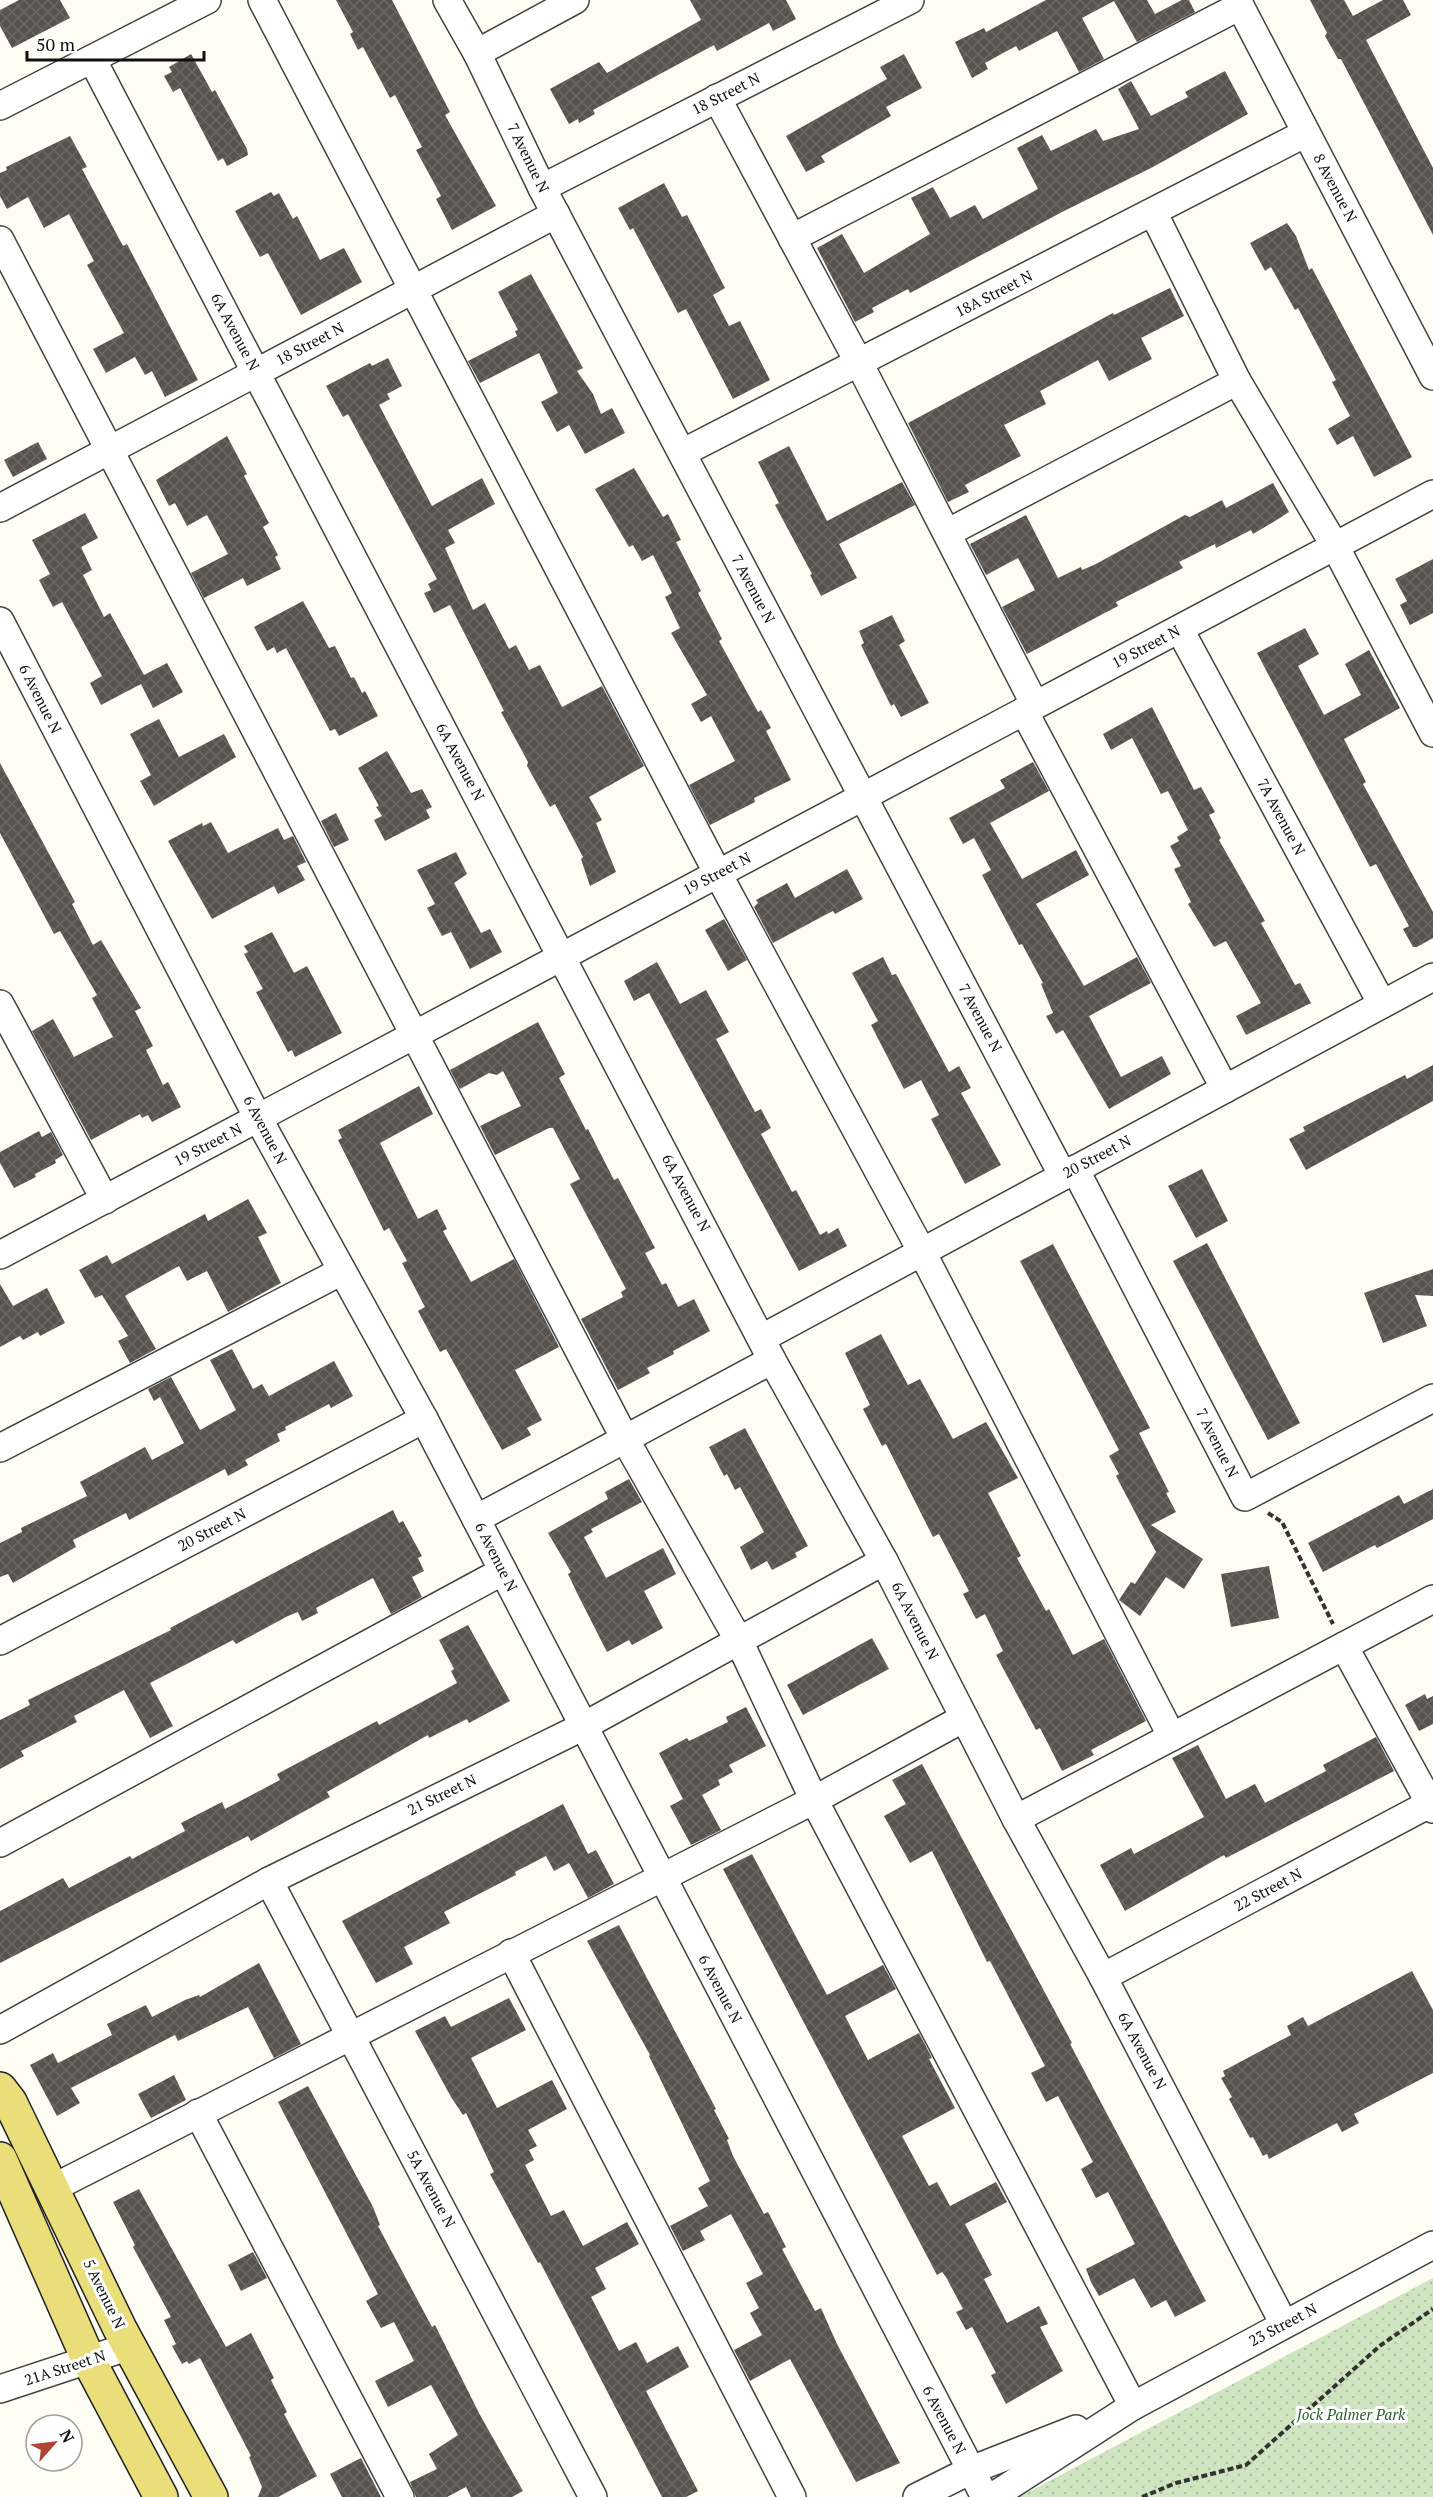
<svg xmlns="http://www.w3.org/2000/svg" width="1433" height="2497" font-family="'PT Serif',serif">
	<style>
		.park { fill: url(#park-dots) }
		.building { fill: url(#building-cross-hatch) }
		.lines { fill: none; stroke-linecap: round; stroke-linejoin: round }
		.minor-casing { stroke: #434343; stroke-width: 30 }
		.major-casing { stroke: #212121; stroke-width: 36 }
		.path { stroke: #323232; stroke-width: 4; stroke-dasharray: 6 3; stroke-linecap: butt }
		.minor { stroke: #fff; stroke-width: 27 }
		.major { stroke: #e9de79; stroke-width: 33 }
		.labels { text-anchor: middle; stroke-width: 6; stroke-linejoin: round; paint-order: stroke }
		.street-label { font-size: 15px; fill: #101010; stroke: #fff }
		.park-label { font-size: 15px; font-style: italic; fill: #2b6127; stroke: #fff }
	</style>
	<defs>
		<pattern id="park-dots" width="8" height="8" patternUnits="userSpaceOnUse" patternTransform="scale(1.5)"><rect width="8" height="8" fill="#cfe5c1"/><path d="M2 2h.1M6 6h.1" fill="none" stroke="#b1c3a5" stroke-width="1.8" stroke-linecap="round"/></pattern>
		<pattern id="building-cross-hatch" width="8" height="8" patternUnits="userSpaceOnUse" patternTransform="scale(1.5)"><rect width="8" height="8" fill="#58534e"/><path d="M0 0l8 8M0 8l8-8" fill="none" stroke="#6b6763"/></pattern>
	</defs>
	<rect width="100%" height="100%" fill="#fefdf4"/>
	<path class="park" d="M1433,2278v219h-414z"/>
	<g class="building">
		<path d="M19,0h41l10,18 -58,30 -12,-22v-16z"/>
		<path d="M336,0h56l58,112 -5,3 51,91 -44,24 -16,-31 5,-3 -25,-46 6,-3 -27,-52 -5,3 -27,-51 -5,3 -8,-16 3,-2z"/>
		<path d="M690,0h96l10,19 -23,12 -4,-8 -52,28 -3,-6 -121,65 2,4 -16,9 -1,-4 -9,5 -19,-35 49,-27 8,11 94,-53z"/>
		<path d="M1046,0h101l8,14 27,-14h7l6,12 -58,30 -23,-41 -32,17 22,41 -25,13 -22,-41 -38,20 -3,-5 -31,17 3,6 -16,9 -17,-36 29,-14 2,4z"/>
		<path d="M1310,0h34l9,16 30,-16h20l8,15 -45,25 67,128v67l-92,-176h-3l-13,-23 2,-3z"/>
		<path d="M191,54l21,38 3,-2 32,59 1,6 -21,11 -4,-8 -5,3 -38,-73 -7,4 -9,-16 8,-4 -3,-5z"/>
		<path d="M904,54l18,34 -36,19 5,9 -70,40 4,6 -19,10 -20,-36 101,-57 -7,-12z"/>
		<path d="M1225,71l23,43 -95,53 -89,44 -154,82 -2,-4 -36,19 2,4 -19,10 -38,-74 25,-14 22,39 66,-39 -19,-36 22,-11 17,31 25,-13 8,14 55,-30 -21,-41 25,-13 9,16 45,-22 7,12 36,-12 -21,-40 13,-8 20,35 37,-19 -3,-5z"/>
		<path d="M70,136l17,31 -5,2 41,77 4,-2 71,136 -33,17 -13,-26 -7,4 -10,-18 -29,16 -13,-24 31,-16 -37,-68 7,-4 -25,-47 -25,14 -16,-31 -21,12 -7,-13v-23l7,-3 -1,-3z"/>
		<path d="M664,183l18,34 5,-2 38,73 -12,7 16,31 11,-5 30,59 -37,19 -47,-90 -8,4 -45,-85 -3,2 -12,-22z"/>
		<path d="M271,192l3,4 5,-3 14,26 4,-3 23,44 24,-12 18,34 -61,33 -33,-62 -8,4 -25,-46z"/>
		<path d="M1287,223l9,13 13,34 3,-2 100,189 -38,20 -21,-41 -16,9 -9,-16 22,-13 -18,-34 4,-2 -38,-72 -3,2 -24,-43 -6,4 -15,-28z"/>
		<path d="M531,274l52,94 -6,3 16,23 8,20 11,-6 13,25 -40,21 -16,-29 -12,7 -16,-30 17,-9 -19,-40 -59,30 -12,-22 49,-25 -2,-5 3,-1 -20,-38z"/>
		<path d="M1170,288l14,28 -43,22 11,21 -43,22 -11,-21 -58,31 6,13 -42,21 17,31 -56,29 4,7 -21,10 -40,-79 205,-110 1,2z"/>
		<path d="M388,358l14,28 -15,8 3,5 -11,6 53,101 50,-28 13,26 -47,26 7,13 -10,5 28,62 12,-7 24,46 7,-4 13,25 11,-5 22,42 40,-21 42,80 -55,31 13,23 -6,3 20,49 -26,14 -9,-27 2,-2 -28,-53 -5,3 -23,-41 1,-4 -27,-50 3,-1 -54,-106 -16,8 -10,-20 7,-3 -3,-6 9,-5 -89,-165 -5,3 -17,-31 44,-23 2,3z"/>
		<path d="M227,436l20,38 -3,2 25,47 -6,4 15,28 -3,2 6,12 -34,17 -4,-8 -39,20 -13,-25 37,-19 -21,-39 -20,11 -12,-23 -6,3 -13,-26z"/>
		<path d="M38,442l9,17 -34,18 -9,-17z"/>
		<path d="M789,446l38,75 75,-39 13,23 -76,39 18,34 -36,18 -11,-21 2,-1 -37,-69 4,-2 -21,-41z"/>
		<path d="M634,468l29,49 5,-3 13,26 -5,2 25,49 -3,2 24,46 -3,2 39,71 3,-2 10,18 -5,3 25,49 -37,18 1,4 -45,23 -21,-40 46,-24 -24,-45 -10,6 -10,-18 16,-9 -36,-62 9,-5 -15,-31 7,-4 -19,-38 -11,6 -9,-16 -4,2 -34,-58z"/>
		<path d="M1273,483l16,29 -14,9 -22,13 -2,-4 -35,18 -1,-4 -36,18 4,6 -67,34 2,4 -91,48 -25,-47 33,-17 -17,-32 -32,17 -16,-31 56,-29 32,63 23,-11 1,3 14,-6 89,-49 5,2 32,-17 4,8z"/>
		<path d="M85,513l13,25 -17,9 11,23 -9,5 21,42 6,-4 34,62 23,-12 16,29 -30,16 -12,-24 -40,21 -11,-22 12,-7 -40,-74 -9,5 -14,-27 11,-6 -18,-34z"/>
		<path d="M1433,559v54l-23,12 -10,-20 7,-4 -12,-22z"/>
		<path d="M303,601l26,47 6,-2 16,32 3,-1 8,16 3,-2 13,25 -39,20 -4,-7 -5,2 -44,-83 -9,5 -3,-6 -7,4 -13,-24z"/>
		<path d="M892,615l13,26 -6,4 30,58 -28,14 -7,-13 -3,2 -11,-22 -19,-39 3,-2 -5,-12z"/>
		<path d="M1305,628l14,26 -21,12 26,49 37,-20 -16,-31 24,-14 31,58 -56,31 22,43 -3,2 70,128v26l-16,9h-4l-10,-18 6,-3 -33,-62 -6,3 -113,-214z"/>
		<path d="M1152,707l42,83 7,-3 14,25 -6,3 12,23 -2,2 46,81 -4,2 34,62 5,-2 11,20 -65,32 -10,-19 25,-13 -35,-62 -12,6 -26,-43 3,-2 -17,-33 7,-3 -11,-20 9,-5 -2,-4 11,-7 -20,-39 -7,3 -29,-56 -21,12 -8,-16z"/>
		<path d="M159,719l20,38 45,-23 12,23 -82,49 -14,-25 11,-6 -21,-41z"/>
		<path d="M387,751l24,42 11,-4 10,18 -6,3 4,8 -45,23 -11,-21 8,-4 -6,-9 3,-1 -21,-38z"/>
		<path d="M1033,762l16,29 -59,32 32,56 54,-29 13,25 -53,29 48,82 53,-29 14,26 -62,33 32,61 41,-21 9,18 -62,35 -46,-79 -7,4 -10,-18 7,-3 -12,-29 2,-1 -21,-39 -3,1 -37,-70 9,-5 -17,-32 -11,6 -14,-26 56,-30 -5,-8z"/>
		<path d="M0,763l75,139 -3,2 21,41 8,-5 40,68 -6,3 18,35 -7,4 17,35 5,-3 13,25 -29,15 -4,-7 -6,3 -2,-4 -49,26 -59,-109 21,-12 21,38 39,-20 -21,-39 5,-3 -37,-64 -6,3 -54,-101z"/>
		<path d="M336,813l13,27 -15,7 -13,-26z"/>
		<path d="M211,822l17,31 50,-25 6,12 9,-4 13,26 -9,4 8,14 -27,14 -4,-8 -62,33 -44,-78 34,-18 1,3z"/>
		<path d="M456,852l11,22 -13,9 27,50 9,-4 12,23 -32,17 -19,-37 -9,4 -15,-28 8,-4 -18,-34z"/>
		<path d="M847,869l16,30 -28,15 -2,-3 -8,4 -52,28 -19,-36 4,-4 -2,-3 31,-17 8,15z"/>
		<path d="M724,919l23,41 -19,11 -23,-41z"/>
		<path d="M272,932l22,41 13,-7 35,67 -47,24 -3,-7 -4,2 -32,-60 7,-3 -19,-35 4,-2 -4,-6z"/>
		<path d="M883,957l9,18 4,-1 53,98 10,-6 12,22 -10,5 40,72 -36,19 -34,-65 8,-4 -18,-35 -17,9 -33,-64 7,-4 -26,-48z"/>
		<path d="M657,962l23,42 26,-14 23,42 -13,7 39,73 6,-3 10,19 -10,6 31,58 4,-2 24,45 7,-4 1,3 10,-6 9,18 -48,25 -150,-278 -15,8 -10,-20z"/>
		<path d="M538,1022l27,52 -6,4 27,52 2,-1 26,51 4,-2 37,70 -10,5 17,32 4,-2 12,24 16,-8 16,32 -37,20 1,3 -27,14 3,5 -32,17 -37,-71 42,-22 -2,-5 5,-3 -56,-105 10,-5 -27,-51h-4l-54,27 -15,-29 41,-20 -18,-35 -6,4 -8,-2 -29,16 -10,-19z"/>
		<path d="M1433,1065v36l-127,69 -17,-31 16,-8 -2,-4 102,-52 2,4z"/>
		<path d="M419,1086l14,28 -53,29 38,76 19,-10 10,20 -4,2 28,51 43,-23 45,88 -44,23 27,50 -15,8 4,7 -29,15 -56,-101 -6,3 -22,-41 7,-4 -23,-44 5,-2 -18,-33 -5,3 -46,-91 4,-2 -4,-8z"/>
		<path d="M39,1131l3,6 9,-5 12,23 -8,5 1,3 -21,11 1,3 -22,11 -14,-25v-11z"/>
		<path d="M1202,1169l26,52 -32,17 -28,-52z"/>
		<path d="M248,1199l19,34 -9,4 23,46 -53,29 -21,-41 -20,10 -8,-15 -51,28 -3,2 31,53 -26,14 -12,-22 10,-5 -26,-41 -7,3 -16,-28 28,-15 5,9 93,-50 3,7z"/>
		<path d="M1207,1243l93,180 -32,17 -95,-179z"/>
		<path d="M1053,1244l97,184 -11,5 30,59 -3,1 10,19 -25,13 52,34 -19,30 -18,-12 -26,39 -21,-16 12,-18 4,2 21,-32 -40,-76 3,-2 -10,-18 10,-6 -99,-189z"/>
		<path d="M1433,1269v27l-18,-1 12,31 -44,17 -19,-50z"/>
		<path d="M0,1284l13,22 34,-18 18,35 -25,13 -2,-4 -15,8 -3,-4 -20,11z"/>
		<path d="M881,1334l27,51 12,-6 33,60 33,-17 32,56 -30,15 33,63 -4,2 29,53 3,-2 24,46 31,-16 42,82 -55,29 3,5 -32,16 -22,-43 -4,2 -40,-75 7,-4 -18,-37 -9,5 -13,-25 6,-3 -30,-57 -6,3 -47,-93 -4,2 -19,-37 7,-4 -25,-52z"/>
		<path d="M232,1349l21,40 9,-5 7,12 65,-35 19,35 -22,12 -2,-4 -44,23 1,3 -9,4 3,7 -35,19 3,5 -20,11 -3,-7 -96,51 -3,-7 -53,27 3,7 -63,36 -5,-9 -8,3v-34l22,-11 -1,-4 66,-32 -7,-14 65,-35 7,13 32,-17 -24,-46 -6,4 -6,-12 23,-12 29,53 36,-20 -26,-50z"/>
		<path d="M745,1428l63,118 -13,7 2,4 -25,13 -5,-9 -16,9 -11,-23 24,-15 -24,-45 -5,3 -8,-16 -3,2 -15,-29z"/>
		<path d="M629,1479l13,23 -51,27 2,3 -9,5 22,41 57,-30 13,26 -32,17 19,37 -31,17 -3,-5 -22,12 -30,-59 -9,-19 3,-2 -23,-39 60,-34 -3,-7z"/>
		<path d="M1433,1489v30l-56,29 -2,-3 -52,27 -15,-29 91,-48 5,9z"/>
		<path d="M393,1510l6,13 4,-2 19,35 -4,2 6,13 -12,6 10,20 -31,17 -18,-36 -57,30 2,5 -16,8 -4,-9 -10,4 -52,28 -3,-4 -83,43 23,43 -23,12 -26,-48 -50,26 3,6 -56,29 3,5 -24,13v-49l30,-15 -2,-5 143,-70 -1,-2z"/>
		<path d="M1269,1566l10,52 -48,9 -10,-53z"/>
		<path d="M468,1625l42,76 -41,22 -2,-4 -38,19 -1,-3 -101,57 3,5 -79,44 -3,-5 -248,127v-52l63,-33 6,10 61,-32 2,3 53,-28 -4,-8 41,-21 3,7 55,-29 -3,-6 100,-53 2,4 78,-42 -6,-12 3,-2 -15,-29z"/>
		<path d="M872,1638l17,31 -86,46 -16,-30z"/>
		<path d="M1425,1694l2,5 6,-3v28l-14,7 -14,-26z"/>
		<path d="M746,1707l20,39 -37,19 4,7 -15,8 2,5 -18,10 19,35 -30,15 -21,-39 13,-7 -24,-46 28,-15 2,3 39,-19 -2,-5z"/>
		<path d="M1376,1737l18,34 -168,87 -2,-3 -99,56 -25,-46 31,-17 3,6 70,-37 -32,-59 26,-13 28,54 29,-15 10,19 61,-32 -3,-6z"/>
		<path d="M922,1764l150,279 -2,1 136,257 -31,16 -9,-17 -15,8 -17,-30 -35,18 -8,-14 -5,-13 49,-25 -27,-52 -12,6 -15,-29 12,-7 -35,-66 -12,6 -15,-29 14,-7 -55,-105 -3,1 -55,-111 -22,12 -26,-47 22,-12 -14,-24z"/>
		<path d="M563,1804l25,50 8,-4 18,34 -26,14 -19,-35 -15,8 -8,-15 -31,16 1,3 -72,37 6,11 -46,24 9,17 -37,19 -34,-62z"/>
		<path d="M752,1854l75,141 56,-30 13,24 -51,27 23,44 51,-27 13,25 -3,1 26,49 -53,28 27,50 8,-4 13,24 46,-24 11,20 -42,22 27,51 -8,4 23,44 32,-17 9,18 -8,3 23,44 -57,33 -15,-29 5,-2 -24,-46 -6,3 -10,-18 7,-3 -17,-32 -4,-5 -5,3 -214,-406z"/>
		<path d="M619,1925l97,184 -2,1 15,29 -2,1 6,16 31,58 4,-2 18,35 -4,2 33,62 6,-3 16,36 63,119 -44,19 -66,-123 -40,22 -16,-31 28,-15 -12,-22 9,-5 -13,-25 17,-9 -32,-60 -31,17 5,9 -22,11 -13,-25 38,-20 -10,-18 12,-7 -61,-125 1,-1 -63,-114z"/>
		<path d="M259,1963l42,81 -27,14 -26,-51 -70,34 -3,-6 -104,53 9,15 -23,13 -27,-51 23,-12 5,10 54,-28 -5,-11 39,-19 6,12 33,-17 14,-5 1,2z"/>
		<path d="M1412,1971l21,39v63l-79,41 5,9 -17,9 -5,-9 -68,36 -2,-5 -4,2 -10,-19 -3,1 -21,-39 3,-2 -11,-19 4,-2 -2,-5 68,-36 -4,-9 16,-9 5,9z"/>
		<path d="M509,1998l17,32 -55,28 26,50 55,-28 15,29 -39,21 9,16 -8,4 5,10 -9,5 26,51 13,-6 19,36 44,-24 12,22 -44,24 11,21 -15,8 28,54 17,-9 11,21 31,-17 11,21 -43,24 52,100 -12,6h-24l-122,-235 -2,1 -48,-89 4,-2 -28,-59 -3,2 -12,-18 -36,-66 30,-15 6,11z"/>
		<path d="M174,2075l12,25 -35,18 -13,-24z"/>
		<path d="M308,2086l65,121 7,18 -2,1 54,101 3,-2 45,90 43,76 -11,6h-41l-5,-10 -19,10h-31l-6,-15 27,-13 -8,-15 29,-19 -27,-50 -43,22 -13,-26 39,-20 -20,-39 -13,6 -15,-27 12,-7 -100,-192z"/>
		<path d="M139,2189l87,158 25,-14 23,45 -3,2 16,32 -3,2 33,62 -39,21h-20l4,-10 -13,-30 2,-1 -51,-98 -11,6 -2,-3 -5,3 -10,-18 4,-2 -12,-24 7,-3 -38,-70 2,-2 -22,-43z"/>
		<path d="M253,2252l14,26 -26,13 -13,-26z"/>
		<path d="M361,2458l20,39h1h-40l-12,-23z"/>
	</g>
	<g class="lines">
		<g class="minor-casing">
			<g id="minor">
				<path d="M262,0l456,874 204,378 250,485"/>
				<path d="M447,0l30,53 65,135 521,988"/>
				<path d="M1237,0l196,376"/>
				<path d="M477,53l98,-53"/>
				<path d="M92,59l680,1301 112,201 132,258 87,158 181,347"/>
				<path d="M717,98l142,265 176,342"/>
				<path d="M0,106l207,-106"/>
				<path d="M542,188l368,-188"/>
				<path d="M1153,212l84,169 98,165 98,187"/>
				<path d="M792,238l448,-232"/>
				<path d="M0,240l625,1199 114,202 75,159 319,606"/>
				<path d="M682,453l624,-320"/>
				<path d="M0,508l556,-294"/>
				<path d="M947,533l290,-152"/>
				<path d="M0,621l258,497 166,301 561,1078"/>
				<path d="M1180,630l202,374"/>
				<path d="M1024,711l201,378"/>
				<path d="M0,1004l105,196"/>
				<path d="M1075,1169l170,328 188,-99"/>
				<path d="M0,1255l1433,-761"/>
				<path d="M762,1338l671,-361"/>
				<path d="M0,1448l342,-177"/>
				<path d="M476,1519l296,-159"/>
				<path d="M0,1641l424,-222"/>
				<path d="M1344,1646l89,163"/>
				<path d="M1016,1819l417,-220"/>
				<path d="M0,1843l503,-272"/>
				<path d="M269,1881l324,616"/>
				<path d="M511,1953l281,544"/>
				<path d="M1103,1977l330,-175"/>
				<path d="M0,2030l269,-149 313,-154 302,-166"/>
				<path d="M198,2113l202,384"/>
				<path d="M53,2188l761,-388 150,-82"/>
				<path d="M0,2389l130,-43"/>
				<path d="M917,2497l54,-27 105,-41"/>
				<path d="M992,2497l141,-91 300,-161"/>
			</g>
		</g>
		<g class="major-casing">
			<g id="major">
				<path d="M0,2089l10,13 110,227 91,168"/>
				<path d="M0,2159l89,202 72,136"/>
			</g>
		</g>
		<g class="path">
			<path d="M1268,1513l14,9 51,102"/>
			<path d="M1142,2497l34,-14 70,-18 135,-120 52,-36"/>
		</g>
		<use href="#minor" class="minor"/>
		<use href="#major" class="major"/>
	</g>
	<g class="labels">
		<g class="street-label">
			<text transform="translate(726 94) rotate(-27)" y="5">18 Street N</text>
			<text transform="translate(528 158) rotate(64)" y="5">7 Avenue N</text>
			<text transform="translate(1335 188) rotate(62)" y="5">8 Avenue N</text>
			<text transform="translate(994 294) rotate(-27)" y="5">18A Street N</text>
			<text transform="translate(235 332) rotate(62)" y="5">6A Avenue N</text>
			<text transform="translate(310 344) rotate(-28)" y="5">18 Street N</text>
			<text transform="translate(753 589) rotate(62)" y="5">7 Avenue N</text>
			<text transform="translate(1146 647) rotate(-28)" y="5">19 Street N</text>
			<text transform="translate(40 699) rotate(63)" y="5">6 Avenue N</text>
			<text transform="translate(460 762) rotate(62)" y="5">6A Avenue N</text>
			<text transform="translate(1281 817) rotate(62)" y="5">7A Avenue N</text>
			<text transform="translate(717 874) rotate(-28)" y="5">19 Street N</text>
			<text transform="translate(980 1018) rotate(62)" y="5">7 Avenue N</text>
			<text transform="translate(265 1130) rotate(62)" y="5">6 Avenue N</text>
			<text transform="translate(208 1145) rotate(-28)" y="5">19 Street N</text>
			<text transform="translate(1097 1157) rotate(-28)" y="5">20 Street N</text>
			<text transform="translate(686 1193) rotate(62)" y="5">6A Avenue N</text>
			<text transform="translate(1217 1443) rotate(63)" y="5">7 Avenue N</text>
			<text transform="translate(212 1530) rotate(-28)" y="5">20 Street N</text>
			<text transform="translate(496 1557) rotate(63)" y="5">6 Avenue N</text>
			<text transform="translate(915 1621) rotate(63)" y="5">6A Avenue N</text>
			<text transform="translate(442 1795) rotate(-26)" y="5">21 Street N</text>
			<text transform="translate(1268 1890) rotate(-28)" y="5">22 Street N</text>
			<text transform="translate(720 1989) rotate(62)" y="5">6 Avenue N</text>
			<text transform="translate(1142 2051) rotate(62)" y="5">6A Avenue N</text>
			<text transform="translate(431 2189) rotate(62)" y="5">5A Avenue N</text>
			<text transform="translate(104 2294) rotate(64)" y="5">5 Avenue N</text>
			<text transform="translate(1283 2325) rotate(-28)" y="5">23 Street N</text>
			<text transform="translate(65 2368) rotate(-18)" y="5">21A Street N</text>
			<text transform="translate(944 2420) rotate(62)" y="5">6 Avenue N</text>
		</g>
		<g class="park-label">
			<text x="1351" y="2420">Jock Palmer Park</text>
		</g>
	</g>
	<g transform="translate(54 2443) rotate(62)"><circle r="28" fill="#ffffff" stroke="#9f9f9f" stroke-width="1.5"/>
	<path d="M0-4.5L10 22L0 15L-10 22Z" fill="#b14337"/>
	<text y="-9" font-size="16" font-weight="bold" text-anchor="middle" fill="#101010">N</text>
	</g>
	<path d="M27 51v9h177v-9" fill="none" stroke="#101010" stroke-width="3"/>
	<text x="36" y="51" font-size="18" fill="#101010" stroke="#ffffff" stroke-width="4.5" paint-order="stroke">50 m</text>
</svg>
